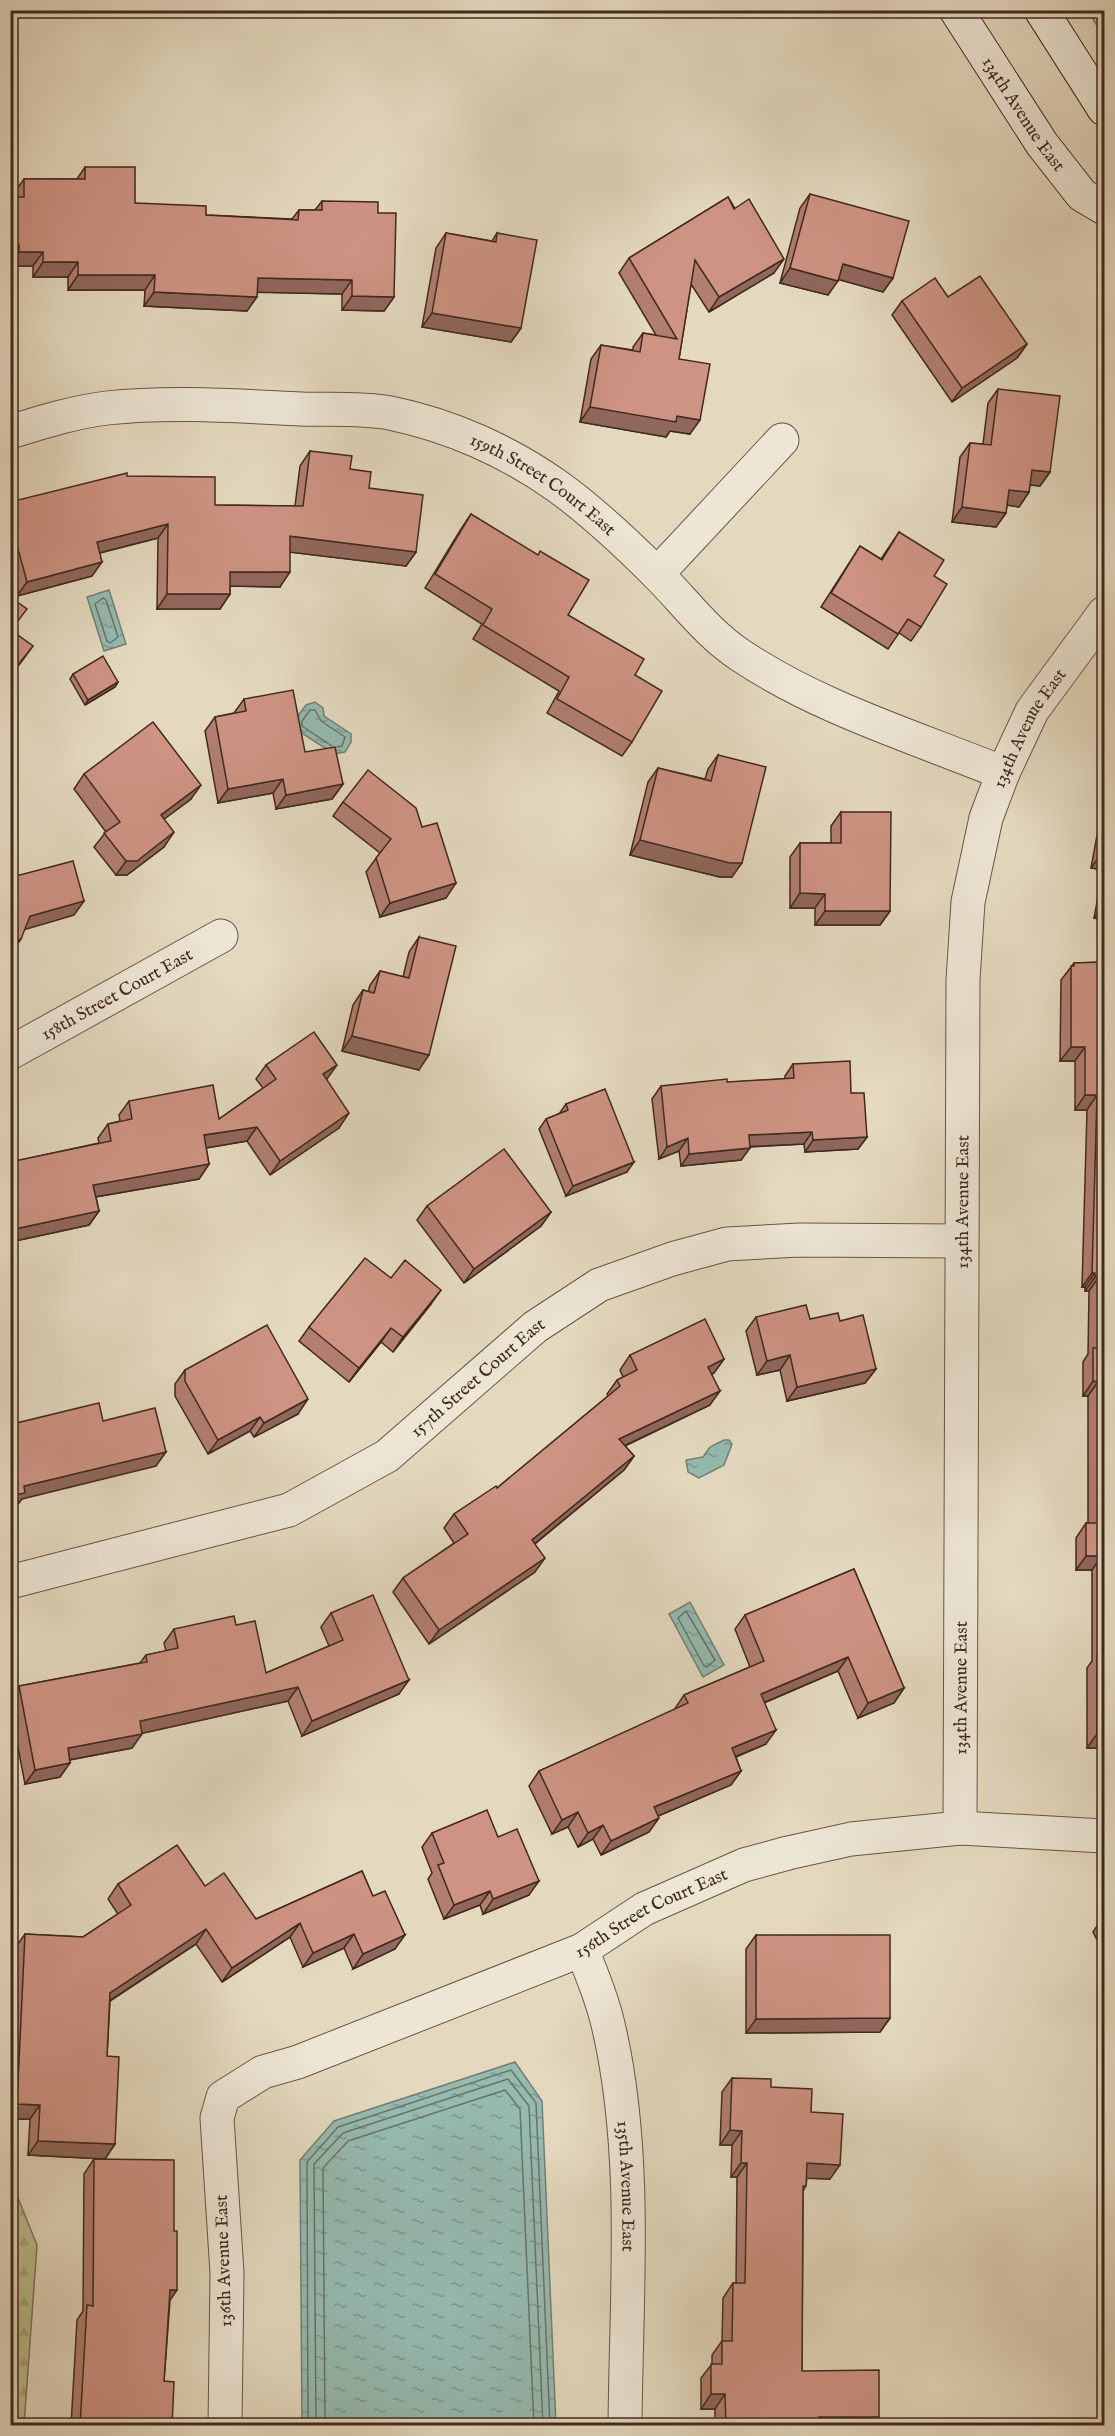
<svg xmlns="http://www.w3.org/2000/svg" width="1115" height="2436" font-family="'IM FELL English',serif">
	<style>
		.grass { fill: url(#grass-tufts); stroke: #7e7356; stroke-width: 1.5 }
		.forest { fill: url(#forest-firs); stroke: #7e7356; stroke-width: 1.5 }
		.water { fill: url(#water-ripples); stroke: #738076; stroke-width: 1.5 }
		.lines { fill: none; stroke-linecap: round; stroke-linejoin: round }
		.shore { stroke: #6b7267; stroke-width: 1.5 }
		.street-casing { stroke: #6a5546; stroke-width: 35 }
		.secondary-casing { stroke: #41291e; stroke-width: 35 }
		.street { stroke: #ede6d5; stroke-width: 33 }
		.secondary { stroke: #ede6d5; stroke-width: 33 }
		.wall { fill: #b17e71; stroke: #41291e; stroke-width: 1.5 }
		.shaded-wall { fill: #90675c; stroke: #41291e; stroke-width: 1.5 }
		.building { fill: #ce9383; stroke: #41291e; stroke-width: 1.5 }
		.labels { text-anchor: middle; stroke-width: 4.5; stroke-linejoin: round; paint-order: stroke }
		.street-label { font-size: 18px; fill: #41291e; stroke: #ede6d5 }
	</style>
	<defs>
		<pattern id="grass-tufts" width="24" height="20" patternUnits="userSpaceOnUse" patternTransform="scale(1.5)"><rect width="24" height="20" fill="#bbbd8e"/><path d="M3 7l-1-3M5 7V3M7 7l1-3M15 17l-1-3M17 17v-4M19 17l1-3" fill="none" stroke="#a2a27a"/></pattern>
		<pattern id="forest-firs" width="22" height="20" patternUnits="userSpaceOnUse" patternTransform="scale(1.5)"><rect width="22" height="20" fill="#bbbd8e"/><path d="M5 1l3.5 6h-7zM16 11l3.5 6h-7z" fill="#a2a27a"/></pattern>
		<pattern id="water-ripples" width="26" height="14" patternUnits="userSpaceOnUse" patternTransform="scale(1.5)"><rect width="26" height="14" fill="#95bab0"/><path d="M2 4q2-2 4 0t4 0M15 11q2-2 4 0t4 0" fill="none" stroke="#7b978f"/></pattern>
	</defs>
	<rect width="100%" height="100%" fill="#e4d9bf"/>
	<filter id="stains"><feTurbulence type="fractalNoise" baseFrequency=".00333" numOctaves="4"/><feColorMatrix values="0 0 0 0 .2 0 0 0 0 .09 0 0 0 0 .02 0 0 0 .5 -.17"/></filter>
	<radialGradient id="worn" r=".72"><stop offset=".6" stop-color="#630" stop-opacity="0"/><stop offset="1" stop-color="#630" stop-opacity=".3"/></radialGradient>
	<path class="grass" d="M1088,11h16v26z"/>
	<path class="forest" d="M10,2178l27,67 -13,180h-13z"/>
	<g class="water">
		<path d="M109,590l17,54 -22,7 -17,-54z"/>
		<path d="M315,702l8,6 1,8 27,18v8l-6,10 -11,2 -37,-24 -2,-10 11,-15z"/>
		<path d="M724,1440h5l3,4 -8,21 -25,13 -11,-6 -2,-12 17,-3 7,-10z"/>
		<path d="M690,1602l34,63 -21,12 -34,-63z"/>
		<path d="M515,2062l27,39 14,324h-254l-2,-265 34,-39z"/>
	</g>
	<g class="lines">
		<g class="shore">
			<path d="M103,598l3,2 12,37 -8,6 -3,-2 -12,-37z"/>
			<path d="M332,746l-30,-20v-5l8,-11h5l6,11 24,16 -3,9 -5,1"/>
			<path d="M686,1611l29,49 -8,7 -3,-1 -26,-48z"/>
			<path d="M308,2426l-1,-264 31,-35 173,-57 25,33 14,323"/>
			<path d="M316,2426l-2,-262 29,-31 165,-54 21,27 14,320"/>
			<path d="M325,2426l-2,-258 25,-27 157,-51 15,19 14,317"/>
		</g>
		<g class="street-casing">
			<g id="street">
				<path id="s1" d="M10,432c32,-10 64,-20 97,-24 64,-7 131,-2 194,1 29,1 61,-1 89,4 59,12 118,38 167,73 35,25 69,57 100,88 27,27 50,59 83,81 79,53 175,82 263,118"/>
				<path d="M657,574l125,-134"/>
				<path id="s2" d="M10,1053l211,-117"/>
				<path id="s3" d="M10,1582l279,-72 98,-54 148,-129 64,-42 73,-26 55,-15 73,-4 161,1"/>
				<path id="s4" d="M960,1828l3,-848 5,-78 18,-84 17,-45 29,-62 72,-98"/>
				<path id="s5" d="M582,1950c11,27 22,54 28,83 28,127 16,263 15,393"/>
				<path id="s6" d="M225,2426l2,-153 -10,-155 6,-21 40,-25 35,-10 284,-112 62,-41 100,-44 44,-12 63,-14 109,-11 144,8"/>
			</g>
		</g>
		<g class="secondary-casing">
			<g id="secondary">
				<path id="s7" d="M956,10l86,134 40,51 22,13"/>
				<path d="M1041,10l63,99"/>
			</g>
		</g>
		<use href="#street" class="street"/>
		<use href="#secondary" class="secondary"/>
	</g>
	<g class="wall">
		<path d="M85,167l50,36 71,12 86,4 7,-9h16l7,-9 56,12 16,84 -10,14 -42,-1v-16l-84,-2 -11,19 -103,-5 1,-16h-77v-13h-35v-11h-23v-69h4v-4l10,-14h53z"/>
		<path d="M810,194l83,84 -10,14 -45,-13 -10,16 -48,-12 20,-75z"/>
		<path d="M728,197l46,76 -65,39 -18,-28 -12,75 11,75 -20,-3 -4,6 -86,-15 11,-63 10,-14 32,5v-3l10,-14 13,2 -37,-62 10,-15z"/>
		<path d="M446,233l46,8 5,-8 24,95 -10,14 -89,-15 14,-79z"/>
		<path d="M948,297l79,47 -10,14 -65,44 -60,-87 10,-14z"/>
		<path d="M998,389l52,83 -10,14 -10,-1 -1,7 -10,15 -12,-2 -1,8 -10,14 -44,-5 8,-65 10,-14 13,1 5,-41z"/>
		<path d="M310,451l40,18 19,19 47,64 -10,14 -116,-14 -10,35 -50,-1v8l-10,15h-63l1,-71 -58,15 -8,23 -75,20 -7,-24v-70l117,-26 88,29 80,1 5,-40z"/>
		<path d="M471,514l97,101 67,60 -3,67 -10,14 -75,-43 12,-22 -86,-52 9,-15 -57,-36 36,-59z"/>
		<path d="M899,532l35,44 -13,51 -10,14 -12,-8 -11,16 -67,-42 39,-61 21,13z"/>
		<path d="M73,674l45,8 -3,5 -30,18 -15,-26z"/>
		<path d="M244,699l61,53 38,32 -11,15 -56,10 -3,-16 -55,10 -13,-72 10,-14 19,-4z"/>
		<path d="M718,755l14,122h-12l-90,-22 18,-73 10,-14 47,11 3,-10z"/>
		<path d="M84,774l107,25 -27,20v28l-37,28h-11l-22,-28 12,-15 -32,-43z"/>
		<path d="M343,802l79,25 24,71 -66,19 -14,-45 14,-19 -47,-37z"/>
		<path d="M841,812l49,99 -10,14h-65v-17h-25v-51l10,-14h31v-17z"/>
		<path d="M1104,821v99l-10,-2 9,-48 -12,-2 7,-38z"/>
		<path d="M419,937v133l-77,-19 11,-46 10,-15 5,2 2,-7 10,-14 23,6 6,-25z"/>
		<path d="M1104,962v786h-17v-80l5,-7v-91h-16v-32l10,-15h2v-127h-5v-34l5,-8 1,-63h-4v-4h-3l5,-177h-12v-49h-15l1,-81 13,-17z"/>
		<path d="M793,1064l58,29 16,44 -9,12 -53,3 -1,-8 -54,3 -9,13 -60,6 -2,-15 -20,8 -7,-60 9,-13 124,-7v-3z"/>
		<path d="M266,1065l61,14h-1l13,49 -69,47 -23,-34 -41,7 3,16 -10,15 -103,18 3,14 -10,14 -79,17v-80l89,-19 -1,-5 10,-14 12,-3 -1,-6 10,-14 90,18 44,-31 -7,-9z"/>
		<path d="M566,1104l61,68 -61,24 -27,-67 7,-10 13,-5z"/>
		<path d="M427,1206l124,6 -10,14 -77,57 -47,-63z"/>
		<path d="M391,1278l40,26 -38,48 -12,-10 -32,40 -50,-41 10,-14z"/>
		<path d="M756,1317l84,4 36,48 -11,14 -78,18 -7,-31 -23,5 -11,-44z"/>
		<path d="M630,1355l94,4 -10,14 -2,1 -2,31 -85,41 9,10 -10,14 -89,74v28l-106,72 -36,-52 10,-14 51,-35 -10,-15 10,-14 43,-26 111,-92 -1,-2 10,-14 6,-3 -3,-7z"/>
		<path d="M185,1370l113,44 -44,23 -4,-6 -42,23 -33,-58v-12z"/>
		<path d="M854,1569l50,119 -10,15 -36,15 -20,-47 -74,32 2,41 -30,13 5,14 -10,14 -73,31 -9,16 -48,23 -8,-16 -15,8 -10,-20 -16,7 -23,-48 10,-15 135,-61 10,-15 66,-28 -15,-38 10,-14z"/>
		<path d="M331,1613l68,81 -97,42 -14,-35 -146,32 -10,15 -62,12 -10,17 -35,7 -15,-78v-7l9,-13 121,-23 6,-8 20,-4 -2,-8 10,-14 62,-4 30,48 63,-27 -8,-19z"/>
		<path d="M432,1833l66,4 31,58 -46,19 -3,-9 -36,14 -16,-40 4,-6 -10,-26z"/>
		<path d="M362,1871l33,78 -42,20 -9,-21 -41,19 -13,-30 -68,45 -26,-38 -86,57 -3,55 8,88 -10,15 -77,-4 2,-36h-20v-74l5,-97 10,-14 58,3 35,-23 -10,-15 10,-15 87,2 51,33z"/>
		<path d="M1103,1917h1v36l-11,-21z"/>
		<path d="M756,1935l134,83 -10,14 -134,1v-84z"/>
		<path d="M732,2078l39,9 40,25 19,67 -23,-1 -1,8 -3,5 -1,180 71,55h-158v-17h-14v-31l11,-14v-9l10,-14 1,-43 10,-15h3l1,-106h-6l1,-32h-12l2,-53z"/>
		<path d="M94,2159l76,142 -6,80 8,45h-101l6,-106 6,-9 1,-137z"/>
	</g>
	<g class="shaded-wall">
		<path d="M10,244h9l-9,12z"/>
		<path d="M19,252h24l-10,14h-23v-2z"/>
		<path d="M784,259l-10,14 -65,39 10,-15z"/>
		<path d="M43,262h35l-10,15h-35z"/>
		<path d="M843,264l50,14 -10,14 -50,-14z"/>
		<path d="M790,268l48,13 -10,14 -48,-12z"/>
		<path d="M78,275h77l-10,15h-77z"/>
		<path d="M258,278l94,2 -10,14 -94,-2z"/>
		<path d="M154,292l103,5 -10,14 -103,-5z"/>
		<path d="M352,296l42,1 -10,14 -42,-1z"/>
		<path d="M432,313l89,15 -10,14 -89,-15z"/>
		<path d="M1027,344l-10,14 -65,44 10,-14z"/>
		<path d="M590,407l87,9 23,4 -10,14 -20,-3 -4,6 -86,-15z"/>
		<path d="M1032,470l18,2 -10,14 -18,-2z"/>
		<path d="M1009,490l20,2 -10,15 -20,-3z"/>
		<path d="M962,507l44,6 -10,14 -44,-5z"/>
		<path d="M168,524l-10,14 -71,18 10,-14z"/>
		<path d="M290,536l126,16 -10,14 -126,-15z"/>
		<path d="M102,562l-10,14 -75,20 10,-14z"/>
		<path d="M230,572h60l-10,15 -60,-1z"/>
		<path d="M167,594h63l-10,15h-63z"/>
		<path d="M33,646l-11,15 -12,15v-1z"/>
		<path d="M118,682l-3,5 -30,18 3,-5z"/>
		<path d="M283,779l-10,14 -55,10 10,-14z"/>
		<path d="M343,784l-11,15 -56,10 10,-14z"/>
		<path d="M201,785l-10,14 -40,30 10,-14z"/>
		<path d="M174,832l-10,15 -37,28h-11l10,-14z"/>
		<path d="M640,840l102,23 -10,14h-12l-90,-22z"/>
		<path d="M1101,854h3v13l-1,3 -12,-2z"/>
		<path d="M456,883l-10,15 -66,19 10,-14z"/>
		<path d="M800,893l25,1 -10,14h-25z"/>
		<path d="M84,901l-10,14 -54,16 10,-15z"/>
		<path d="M1104,904v16l-10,-2z"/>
		<path d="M825,911h65l-10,14h-65z"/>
		<path d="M21,939l-10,14h-1v-11z"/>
		<path d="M352,1036l77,19 -10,15 -77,-19z"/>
		<path d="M1071,1047h14l-10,14h-15z"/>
		<path d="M337,1065l-10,14 -14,10 10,-15z"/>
		<path d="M1085,1095h12l-10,15h-12z"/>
		<path d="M349,1113l-10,15 -69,47 10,-14z"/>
		<path d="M257,1127l-10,14 -53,9 10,-15z"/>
		<path d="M812,1132l-8,12 -64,3 9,-12z"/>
		<path d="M867,1137l-9,12 -53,3 8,-12z"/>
		<path d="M688,1138l-9,13 -20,8 8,-12z"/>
		<path d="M750,1148l-9,12 -60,6 8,-12z"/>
		<path d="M634,1162l-7,10 -61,24 7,-10z"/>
		<path d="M209,1164l-10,15 -116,20 10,-14z"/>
		<path d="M99,1211l-10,14 -79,17v-12z"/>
		<path d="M551,1212l-10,14 -77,57 10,-14z"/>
		<path d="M1092,1273h3l-10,14h-3z"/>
		<path d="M1095,1277h4l-10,14h-4z"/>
		<path d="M441,1290l-10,14 -38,48 10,-15z"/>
		<path d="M391,1328l-10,14 -32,40 10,-14z"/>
		<path d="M790,1355l-10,15 -23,5 10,-14z"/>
		<path d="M724,1359l-10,14 -16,8 10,-14z"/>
		<path d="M876,1369l-11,14 -78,18 10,-14z"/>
		<path d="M1093,1381l5,1 -10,14h-5z"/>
		<path d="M720,1391l-10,14 -101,48 10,-14z"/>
		<path d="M308,1399l-10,15 -44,23 10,-14z"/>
		<path d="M260,1417l-10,14 -42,23 10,-14z"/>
		<path d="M166,1452l-10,14 -134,33 -7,9 -5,1v-13l14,-10z"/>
		<path d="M634,1456l-10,14 -102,84 10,-14z"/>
		<path d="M1086,1556h16l-10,14h-16z"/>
		<path d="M545,1558l-10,14 -106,72 10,-14z"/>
		<path d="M848,1657l-10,14 -87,37 10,-14z"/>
		<path d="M409,1680l-10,14 -97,42 10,-15z"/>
		<path d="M298,1687l-10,14 -158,35 10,-15z"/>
		<path d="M904,1688l-10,15 -36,15 10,-15z"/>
		<path d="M776,1730l-10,14 -44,18 10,-14z"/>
		<path d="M142,1734l-10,14 -74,14 10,-14z"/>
		<path d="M1097,1734h7v14h-17z"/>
		<path d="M70,1763l-10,14 -35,7 10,-14z"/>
		<path d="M741,1771l-10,14 -87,37 10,-15z"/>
		<path d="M578,1812l-10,15 -16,7 10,-14z"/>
		<path d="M659,1818l-10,14 -48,23 10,-14z"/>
		<path d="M603,1825l-10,14 -15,8 10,-14z"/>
		<path d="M539,1881l-10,14 -46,19 10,-15z"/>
		<path d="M490,1891l-10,14 -36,14 10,-14z"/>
		<path d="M300,1923l-10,14 -68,45 10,-14z"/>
		<path d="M206,1929l-10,15 -96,63 10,-14z"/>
		<path d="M354,1934l-10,14 -41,19 10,-14z"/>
		<path d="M405,1935l-10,14 -42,20 10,-15z"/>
		<path d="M890,2018l-10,14 -134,1 10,-14z"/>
		<path d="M17,2104l23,1 -10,14h-20v-5z"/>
		<path d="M730,2130l12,1 -10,14h-12z"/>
		<path d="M38,2141l77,3 -10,15 -77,-4z"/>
		<path d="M741,2163h6l-10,14h-6z"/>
		<path d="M807,2163l33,2 -10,14 -33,-1z"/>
		<path d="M170,2290h7l-10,15z"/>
		<path d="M711,2394h14l-10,15h-14z"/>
		<path d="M819,2417h60l-6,9h-60z"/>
	</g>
	<g class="building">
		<path d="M85,167h50v36l71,3v9l92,5 1,-10h23v-9l56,1v11h18l-2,84 -42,-1v-16l-94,-2 -1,19 -103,-5 1,-17h-77v-13h-35v-10h-24v-8h-9v-47h14v-18h61z"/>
		<path d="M810,194l99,27 -16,57 -50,-14 -5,17 -48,-13z"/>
		<path d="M728,197l6,12 15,-10 35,60 -65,38 -24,-37 -16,99 31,5 -10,56 -23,-4 -1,6 -86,-15 11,-62 39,7 3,-19 34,6 -48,-81z"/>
		<path d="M446,233l50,9 1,-9 40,7 -16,88 -89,-15z"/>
		<path d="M980,276l47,68 -65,44 -60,-87 33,-23 13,19z"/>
		<path d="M998,389l62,7 -10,76 -18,-2 -3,22 -20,-2 -3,23 -44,-6 8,-64 21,2z"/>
		<path d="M310,451l42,5 -2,13 21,3 -2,16 54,7 -7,57 -126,-16v36h-60v22h-63l1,-70 -71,18 5,20 -75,20 -17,-63v-17l117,-29v3l88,1v28l88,1z"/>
		<path d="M471,514l67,41 2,-4 49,29 -21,35 76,44 -9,16 27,16 -30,51 -75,-43 12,-22 -86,-52 9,-16 -57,-35z"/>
		<path d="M899,532l45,28 -10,16 13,8 -26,43 -13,-8 -10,15 -67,-41 29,-47 22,14z"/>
		<path d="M10,597l17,12 -16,21 22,16 -23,29z"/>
		<path d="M103,656l15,26 -30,18 -15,-26z"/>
		<path d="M293,690l12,62 30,-5 8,37 -57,11 -3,-16 -55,10 -13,-72 31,-6 -2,-12z"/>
		<path d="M153,722l48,63 -40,30 13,17 -37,29h-11l-22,-28 16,-11 -36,-48z"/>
		<path d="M718,755l48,12 -24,96h-12l-90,-23 18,-72 53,13z"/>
		<path d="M368,770l48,38 6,19 15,-4 19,60 -66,20 -14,-45 15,-19 -48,-37z"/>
		<path d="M841,812h50l-1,99h-65v-17l-25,-1v-50h41z"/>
		<path d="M1104,834v20h-3z"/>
		<path d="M73,861l11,40 -54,15 -9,23 -11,3v-70l10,3z"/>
		<path d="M419,937l37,9 -27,109 -77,-19 11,-46 11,3 6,-22 29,7z"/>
		<path d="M1104,962v772h-7v-80h5v-98h-16v-33h12v-141l-5,-1v-33h5l1,-71h-4v-4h-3l5,-178h-12v-48h-14v-81h3v-3z"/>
		<path d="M314,1032l23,33 -14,9 26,39 -69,48 -23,-34 -53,8 5,29 -116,21 6,26 -89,19v-68l101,-21 -3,-17 24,-5 -3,-18 84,-16 6,34 57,-40 -10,-14z"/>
		<path d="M850,1061l1,32h13l3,44 -54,3 -1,-8 -63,3 1,13 -61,6 -1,-16 -21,9 -6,-61 66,-7v3l67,-4 -1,-14z"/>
		<path d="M605,1089l29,73 -61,24 -27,-67 22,-9 -2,-6z"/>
		<path d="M504,1149l47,63 -77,57 -47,-63z"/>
		<path d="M365,1258l26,20 14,-18 36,30 -38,47 -12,-9 -32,40 -50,-41z"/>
		<path d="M806,1305l4,14 28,-6 2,8 23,-6 13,54 -79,18 -7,-32 -23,6 -11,-44z"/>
		<path d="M705,1319l19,40 -16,8 12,24 -101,48 15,17 -102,84 13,18 -106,72 -36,-52 65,-44 -14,-20 42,-28 1,2 123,-102 -3,-6 20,-10 -7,-15z"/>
		<path d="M267,1325l41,74 -44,24 -4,-6 -42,23 -33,-59v-11z"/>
		<path d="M99,1403l4,18 52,-13 11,44 -142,34 1,7 -15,3v-78l2,6z"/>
		<path d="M854,1569l50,119 -36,15 -20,-46 -87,37 15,36 -44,18 9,23 -87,36 5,11 -48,23 -8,-16 -15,8 -10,-21 -16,8 -23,-49 149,-68 -4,-8 80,-34 -19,-46z"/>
		<path d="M373,1595l36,85 -97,41 -14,-34 -158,34 2,13 -74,14 2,15 -35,7 -16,-84 128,-24 -1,-7 32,-7 -4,-19 60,-13 2,9 19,-4 11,52 77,-33 -12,-27z"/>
		<path d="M487,1810l11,27 19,-8 22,52 -46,18 -3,-8 -36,14 -16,-40 6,-2 -12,-30z"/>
		<path d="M177,1845l28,41 19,-13 32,46 106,-48 11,25 12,-5 20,44 -42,19 -9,-20 -41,19 -13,-30 -68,45 -26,-39 -96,64 -3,63 12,1 -4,87 -77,-3 2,-36 -23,-1 8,-170 58,3 48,-32 -13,-21z"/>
		<path d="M756,1935h134v83l-134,1z"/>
		<path d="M732,2078l39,1v8l41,2 -1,23 32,2 -3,51 -33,-2 -1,23h-3l-1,185 77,-1v47h-60v9h-93l-1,-32h-14v-30h11v-23h10l1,-58h12l2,-120h-6l1,-32 -12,-1z"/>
		<path d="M94,2159l80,1v71h3v59h-7l-6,91 10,1 -2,44h-92l7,-121 6,1z"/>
	</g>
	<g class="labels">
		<g class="street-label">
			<text dy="6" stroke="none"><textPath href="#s7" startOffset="124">134th Avenue East</textPath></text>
			<text dy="6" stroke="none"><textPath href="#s1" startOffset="554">159th Street Court East</textPath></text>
			<text dy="6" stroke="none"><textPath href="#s4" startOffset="1112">134th Avenue East</textPath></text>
			<text dy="6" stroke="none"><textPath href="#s2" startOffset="122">158th Street Court East</textPath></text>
			<text dy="6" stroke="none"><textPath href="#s4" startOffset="626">134th Avenue East</textPath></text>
			<text dy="6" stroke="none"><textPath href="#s3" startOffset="520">157th Street Court East</textPath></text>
			<text dy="6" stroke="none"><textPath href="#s4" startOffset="140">134th Avenue East</textPath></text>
			<text dy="6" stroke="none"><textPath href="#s6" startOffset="798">156th Street Court East</textPath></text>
			<text dy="6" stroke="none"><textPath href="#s5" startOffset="242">135th Avenue East</textPath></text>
			<text transform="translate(223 2261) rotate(-92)" y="6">136th Avenue East</text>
		</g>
	</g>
	<rect width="1115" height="2436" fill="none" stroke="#e4d9bf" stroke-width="36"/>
	<rect x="12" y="12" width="1091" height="2412" fill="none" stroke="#41291e" stroke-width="3"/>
	<rect x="18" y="18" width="1079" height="2400" fill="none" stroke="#41291e" stroke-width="1.5"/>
	<rect width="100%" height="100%" filter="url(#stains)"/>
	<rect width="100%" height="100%" fill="url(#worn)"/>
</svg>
